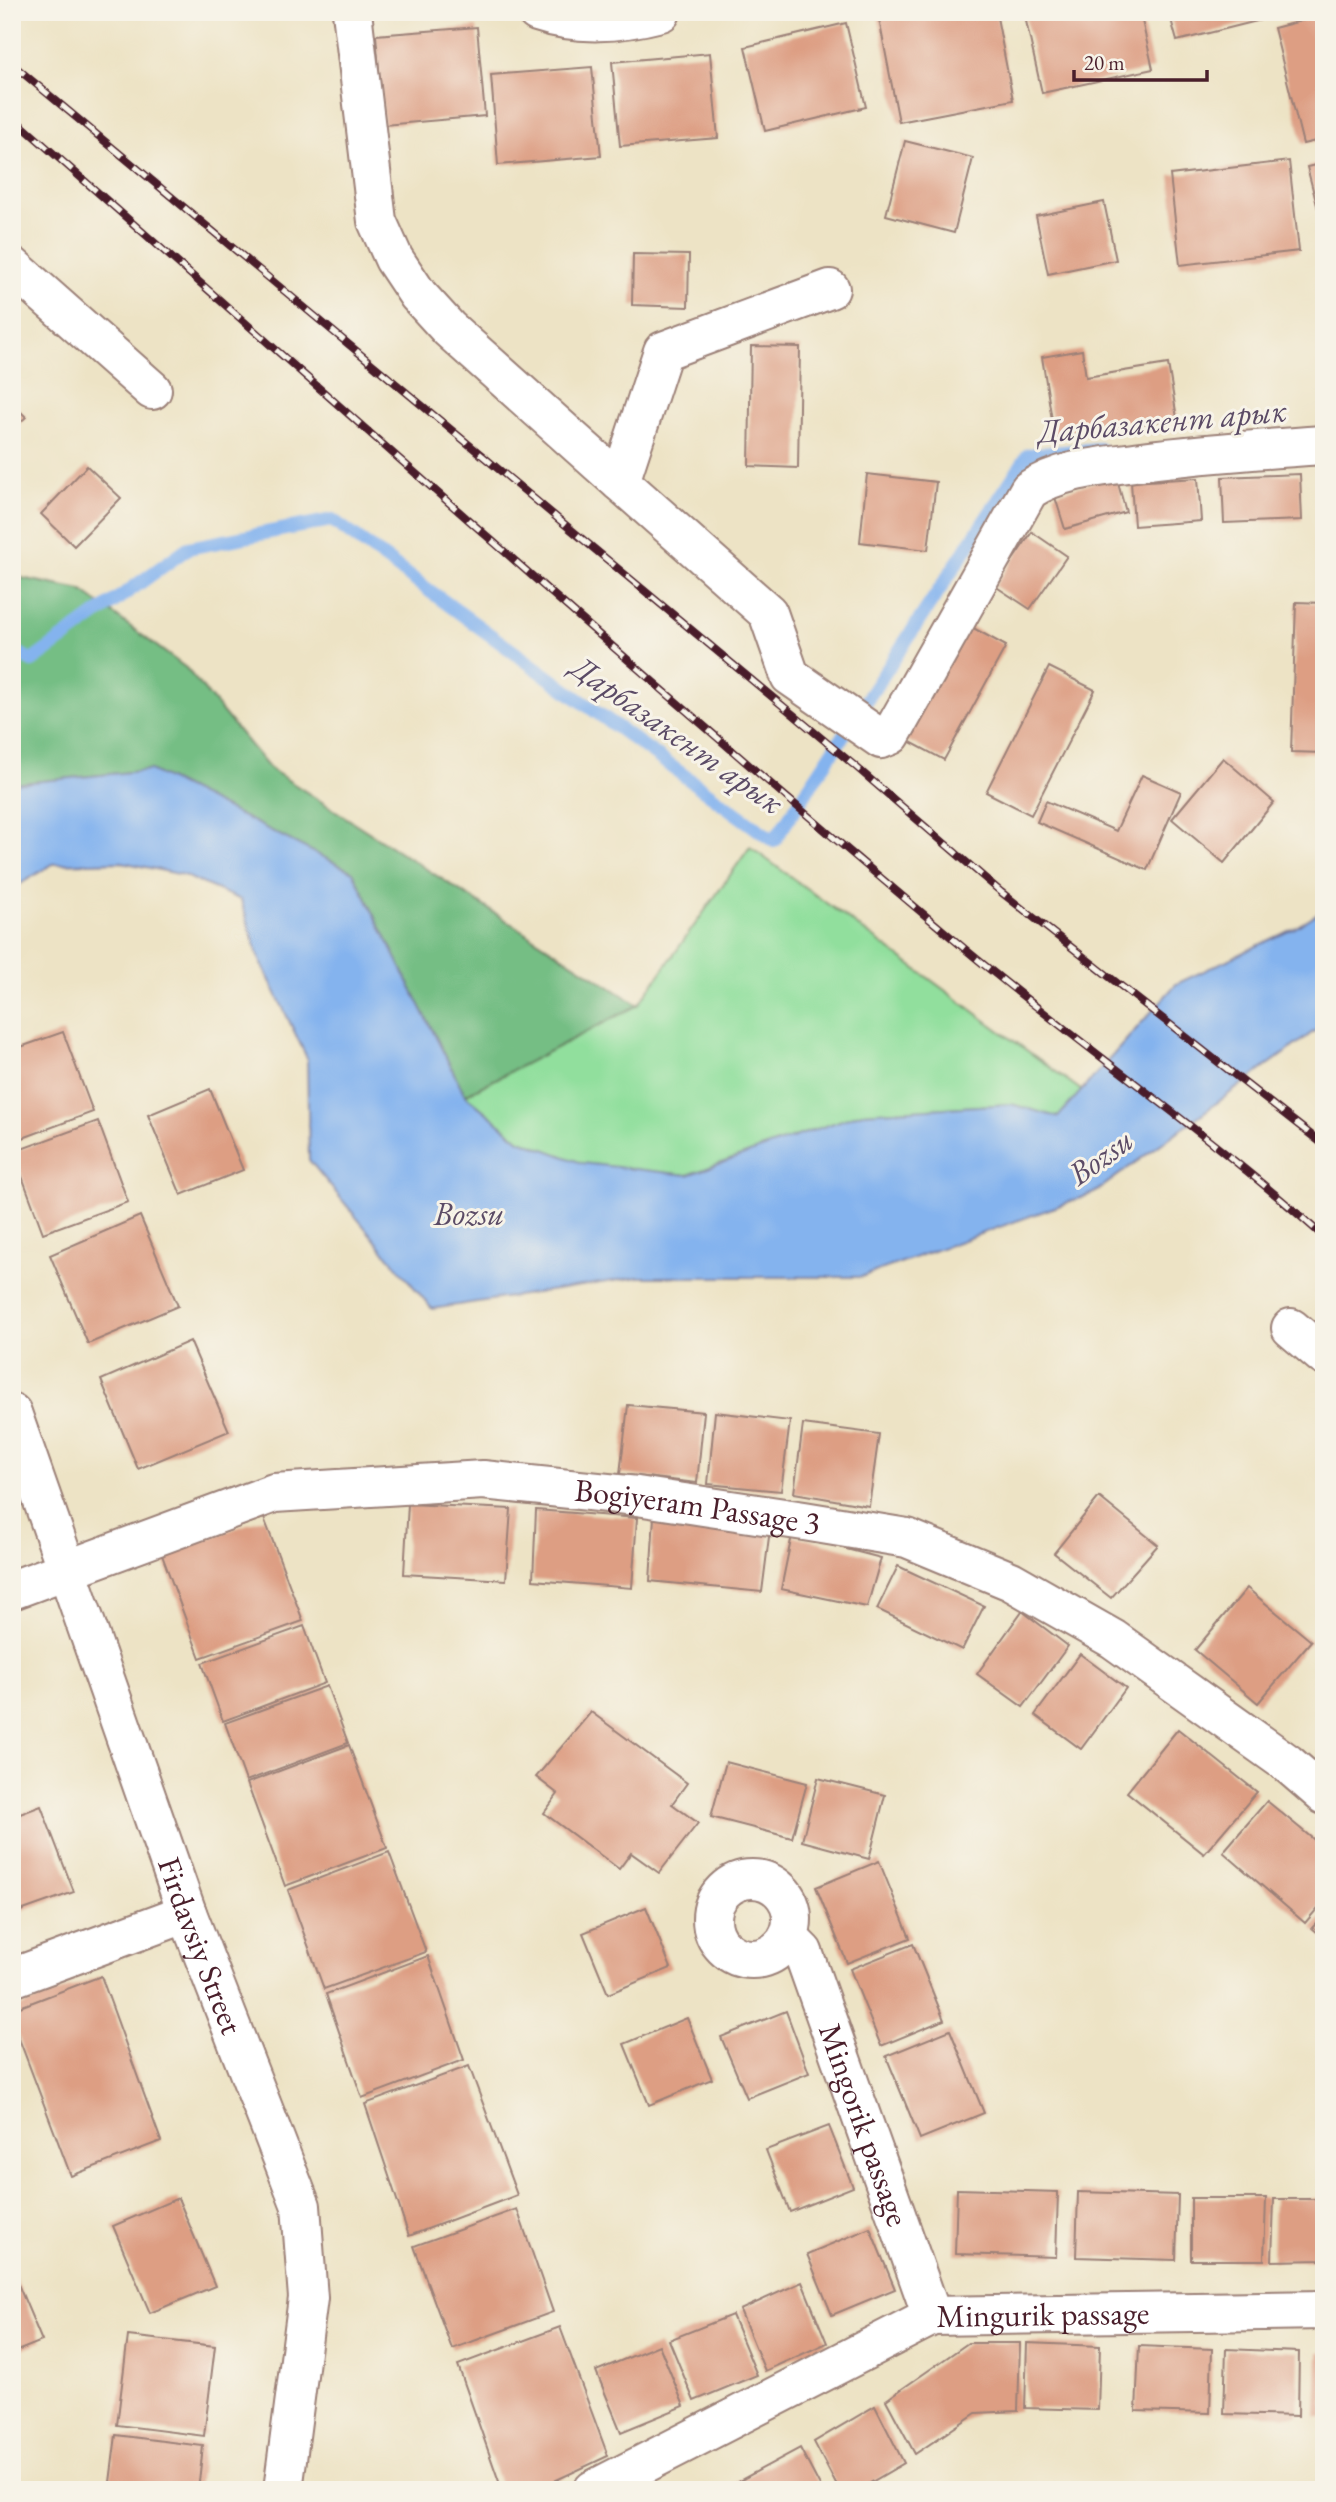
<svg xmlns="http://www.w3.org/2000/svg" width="1336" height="2502" font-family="'EB Garamond',serif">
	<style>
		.green { fill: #91df9d; stroke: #6e7f64; stroke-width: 2 }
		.forest { fill: #74be84; stroke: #5f6e58; stroke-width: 2 }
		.water { fill: #84b3ee; stroke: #67698c; stroke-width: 2 }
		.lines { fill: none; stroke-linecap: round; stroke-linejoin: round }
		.stream { stroke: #84b3ee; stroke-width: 14 }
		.building { fill: #dd9e83 }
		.minor-casing { stroke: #9c8178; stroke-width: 42 }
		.minor { stroke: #fff; stroke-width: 38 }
		.rail-casing { stroke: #4a1f2b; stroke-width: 8 }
		.rail { stroke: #f7f3e8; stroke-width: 5; stroke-dasharray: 16; stroke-linecap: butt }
		.labels { text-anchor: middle; stroke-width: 6; stroke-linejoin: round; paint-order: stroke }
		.street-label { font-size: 32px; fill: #4a1f2b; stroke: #f7f3e8 }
		.water-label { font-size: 33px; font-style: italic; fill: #5b4b66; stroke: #f7f3e8 }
	</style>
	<rect width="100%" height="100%" fill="#f7f3e8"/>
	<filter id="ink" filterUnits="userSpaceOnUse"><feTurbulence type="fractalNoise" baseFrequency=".0143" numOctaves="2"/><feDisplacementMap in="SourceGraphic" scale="14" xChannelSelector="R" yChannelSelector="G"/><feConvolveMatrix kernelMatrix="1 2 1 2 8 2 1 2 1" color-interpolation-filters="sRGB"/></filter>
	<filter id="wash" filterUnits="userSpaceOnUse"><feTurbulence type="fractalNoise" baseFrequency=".00686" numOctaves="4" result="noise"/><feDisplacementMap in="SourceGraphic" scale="28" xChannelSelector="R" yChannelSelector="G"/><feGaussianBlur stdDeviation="1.57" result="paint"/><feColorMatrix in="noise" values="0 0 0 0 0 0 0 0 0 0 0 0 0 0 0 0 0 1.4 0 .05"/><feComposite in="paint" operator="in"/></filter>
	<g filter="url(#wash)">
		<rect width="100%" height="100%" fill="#ede3c5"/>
		<path class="green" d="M750,847l332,244 -24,27 -47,-14 -149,9 -174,62 -106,-11 -62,-24 -55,-45 173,-90z"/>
		<path class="forest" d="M12,576l69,14 105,78 83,100 369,237 -173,90 -112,-223 -203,-102 -138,14z"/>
		<path class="water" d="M150,770l203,102 112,223 55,45 62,23 106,12 174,-62 149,-9 47,13 118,-133 117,-55 31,-20v119l-8,2 -222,163 -233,84h-222l-207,32 -123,-149 -2,-102 -49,-102 -17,-56 -58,-25 -61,-13 -69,2 -41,25v-105z"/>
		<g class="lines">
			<path class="stream" d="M12,650l20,11 156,-113 144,-28 442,321 254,-386 71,-6"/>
		</g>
		<g id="blocks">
			<g class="building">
				<path d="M887,12h109l17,88 -114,22 -21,-108z"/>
				<path d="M1024,12h116l13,57 -111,24z"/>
				<path d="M1169,12h94l2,7 -88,22z"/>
				<path d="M1324,15v124l-21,5 -29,-116z"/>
				<path d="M846,23l20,84 -101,24 -20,-84z"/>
				<path d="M477,27l8,89 -101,9 -8,-90z"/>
				<path d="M710,53l8,85 -98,8 -8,-84z"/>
				<path d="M592,67l9,89 -103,9 -7,-90z"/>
				<path d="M905,141l68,17 -19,75 -68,-18z"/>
				<path d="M1289,161l10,90 -119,14 -10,-90z"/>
				<path d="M1324,163v65h-1l-16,-61z"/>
				<path d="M1104,202l12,58 -68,14 -12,-58z"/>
				<path d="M633,254l56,1 -1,52 -56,-2z"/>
				<path d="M751,346l49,1 -2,121 -49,-2z"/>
				<path d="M1082,350l4,27 82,-13 9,54 -122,21 -13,-82z"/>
				<path d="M12,403l14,14 -14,13z"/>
				<path d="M87,466l34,32 -47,48 -33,-32z"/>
				<path d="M867,474l69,8 -8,68 -68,-8z"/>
				<path d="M1300,474l2,46 -78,3 -2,-46z"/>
				<path d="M1116,476l10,36 -61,17 -11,-35z"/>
				<path d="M1198,478l3,43 -67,5 -3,-44z"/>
				<path d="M1032,532l35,24 -37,53 -35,-23z"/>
				<path d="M1296,602l28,1v150l-33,-1z"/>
				<path d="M966,624l40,22 -62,114 -41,-22z"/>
				<path d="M1049,667l46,23 -64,125 -45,-23z"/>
				<path d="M1223,758l51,44 -50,61 -52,-44z"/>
				<path d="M1142,775l39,17 -34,78 -110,-48 9,-21 70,30z"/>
				<path d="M63,1032l30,80 -81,30v-92z"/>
				<path d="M210,1089l33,81 -62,25 -33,-80z"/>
				<path d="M98,1121l30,81 -85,31 -30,-81z"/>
				<path d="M140,1216l38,90 -90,38 -38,-89z"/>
				<path d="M190,1341l39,90 -91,38 -37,-89z"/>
				<path d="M628,1405l76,7 -7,71 -77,-9z"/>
				<path d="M715,1412l75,9 -9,70 -73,-7z"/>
				<path d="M803,1424l76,10 -10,72 -75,-13z"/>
				<path d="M1099,1497l59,48 -47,53 -57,-45z"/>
				<path d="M408,1504l103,5 -5,71 -102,-6z"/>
				<path d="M536,1510l101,8 -5,70 -99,-8z"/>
				<path d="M654,1517l116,12 -8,63 -112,-11z"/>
				<path d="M264,1518l39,103 -103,37 -38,-103z"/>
				<path d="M792,1535l89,23 -14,49 -86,-18z"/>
				<path d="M898,1566l86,40 -22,44 -85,-41z"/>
				<path d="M1247,1588l64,53 -53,62 -63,-53z"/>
				<path d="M1022,1611l46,35 -45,61 -46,-33z"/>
				<path d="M304,1626l21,57 -102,38 -21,-58z"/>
				<path d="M1080,1654l46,34 -45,61 -46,-34z"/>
				<path d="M327,1686l21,57 -102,38 -21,-58z"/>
				<path d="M591,1712l96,71 -15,21 26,19 -39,50 -28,-20 -12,16 -75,-56 14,-19 -22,-17z"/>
				<path d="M1178,1729l79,63 -53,62 -77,-62z"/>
				<path d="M349,1745l38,103 -102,38 -38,-103z"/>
				<path d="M726,1762l81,21 -15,55 -81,-21z"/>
				<path d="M818,1778l67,17 -16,64 -67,-18z"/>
				<path d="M1267,1801l57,47v53l-19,22 -82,-71z"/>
				<path d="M41,1806l33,86 -62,22v-97z"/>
				<path d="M389,1852l37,100 -102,37 -36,-99z"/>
				<path d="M879,1861l31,77 -63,25 -31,-76z"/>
				<path d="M646,1907l25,61 -63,26 -25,-61z"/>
				<path d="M1324,1915v23l-12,-10z"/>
				<path d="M913,1944l31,76 -63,26 -31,-77z"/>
				<path d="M428,1956l36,104 -102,38 -36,-104z"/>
				<path d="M101,1976l60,165 -90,35 -59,-156v-10z"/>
				<path d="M786,2011l23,62 -62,25 -26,-61z"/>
				<path d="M687,2018l25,61 -63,26 -25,-61z"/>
				<path d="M950,2030l34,83 -64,26 -34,-83z"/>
				<path d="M469,2066l48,129 -108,41 -44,-132z"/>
				<path d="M829,2126l24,61 -63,25 -24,-62z"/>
				<path d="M957,2189l101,3 -2,65 -101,-3z"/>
				<path d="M1078,2192l100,3 -2,65 -100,-3z"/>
				<path d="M178,2198l37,88 -65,27 -37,-87z"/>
				<path d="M1191,2198h75l-2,62h-73z"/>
				<path d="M1274,2199h50v61l-52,1z"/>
				<path d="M517,2209l36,103 -101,37 -38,-103z"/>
				<path d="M870,2228l25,61 -63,26 -25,-61z"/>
				<path d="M12,2270l30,71 -30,12z"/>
				<path d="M802,2282l25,61 -62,28 -25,-61z"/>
				<path d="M732,2315l25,60 -63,26 -25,-61z"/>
				<path d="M560,2327l48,129 -73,34h-33l-44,-125z"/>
				<path d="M128,2336l87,10 -11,90 -87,-11z"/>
				<path d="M968,2343h52l-2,68 -42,2 -61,41 -29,-54z"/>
				<path d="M1027,2343l73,3 -2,64 -73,-2z"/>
				<path d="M659,2345l25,61 -63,26 -25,-61z"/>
				<path d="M1139,2346l73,3 -2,64 -74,-2z"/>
				<path d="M1226,2349l73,3 -1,64 -74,-2z"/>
				<path d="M1318,2352h6v65h-8z"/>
				<path d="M875,2406l29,57 -46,27h-19l-25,-48z"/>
				<path d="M116,2435l87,11 -5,44h-89z"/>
				<path d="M800,2448l22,42h-90l-2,-4z"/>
			</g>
		</g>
	</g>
	<g filter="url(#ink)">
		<use href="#blocks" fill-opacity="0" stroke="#9c8178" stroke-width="2"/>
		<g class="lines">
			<g class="minor-casing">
				<g id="minor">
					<path d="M352,12l25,209 17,38 24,36 31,34 171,153"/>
					<path d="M537,12c42,14 81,11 124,0"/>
					<path d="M12,266l140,124"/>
					<path d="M830,289l-167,62 -43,131 148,131 22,63 91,63 10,-4 138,-245c34,-22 73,-23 113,-29 61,-8 121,-12 182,-16"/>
					<path d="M1291,1328l33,28"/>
					<path id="s1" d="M12,1413l175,500 114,293 7,92 -25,192"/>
					<path id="s2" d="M12,1590l262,-97 209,-13 154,16 167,25 103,17 104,43 102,58 174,124 37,32"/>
					<circle cx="752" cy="1919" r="40"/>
					<path id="s3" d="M789,1938l14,14 129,364"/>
					<path d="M12,1978l175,-65"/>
					<path id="s4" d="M593,2490l339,-174 392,-6"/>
				</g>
			</g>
			<use href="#minor" class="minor"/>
			<g class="rail-casing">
				<g id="rail">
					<path d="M12,64l843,702 146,126 323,253"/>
					<path d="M12,117c317,278 630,561 953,832 118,99 245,185 359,288"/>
				</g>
			</g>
			<use href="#rail" class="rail"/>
		</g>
	</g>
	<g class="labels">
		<g class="street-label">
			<text dy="11" stroke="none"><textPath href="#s2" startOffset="705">Bogiyeram Passage 3</textPath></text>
			<text dy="11" stroke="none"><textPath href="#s1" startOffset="565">Firdavsiy Street</textPath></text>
			<text dy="11" stroke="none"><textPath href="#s3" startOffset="203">Mingorik passage</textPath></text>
			<text dy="11" stroke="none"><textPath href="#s4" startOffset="492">Mingurik passage</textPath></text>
		</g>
		<g class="water-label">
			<text transform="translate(1162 420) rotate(-5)" y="12">Дарбазакент арык</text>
			<text transform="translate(678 734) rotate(35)" y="12">Дарбазакент арык</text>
			<text transform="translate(1100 1156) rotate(-36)" y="12">Bozsu</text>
			<text x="469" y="1225">Bozsu</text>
		</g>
	</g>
	<rect width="1336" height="2502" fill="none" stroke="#f7f3e8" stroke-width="42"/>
	<path d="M1074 70v10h133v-10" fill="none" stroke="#4a1f2b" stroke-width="3.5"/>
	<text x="1084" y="70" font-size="21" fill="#4a1f2b" stroke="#f7f3e8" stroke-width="5" paint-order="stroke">20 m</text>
</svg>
